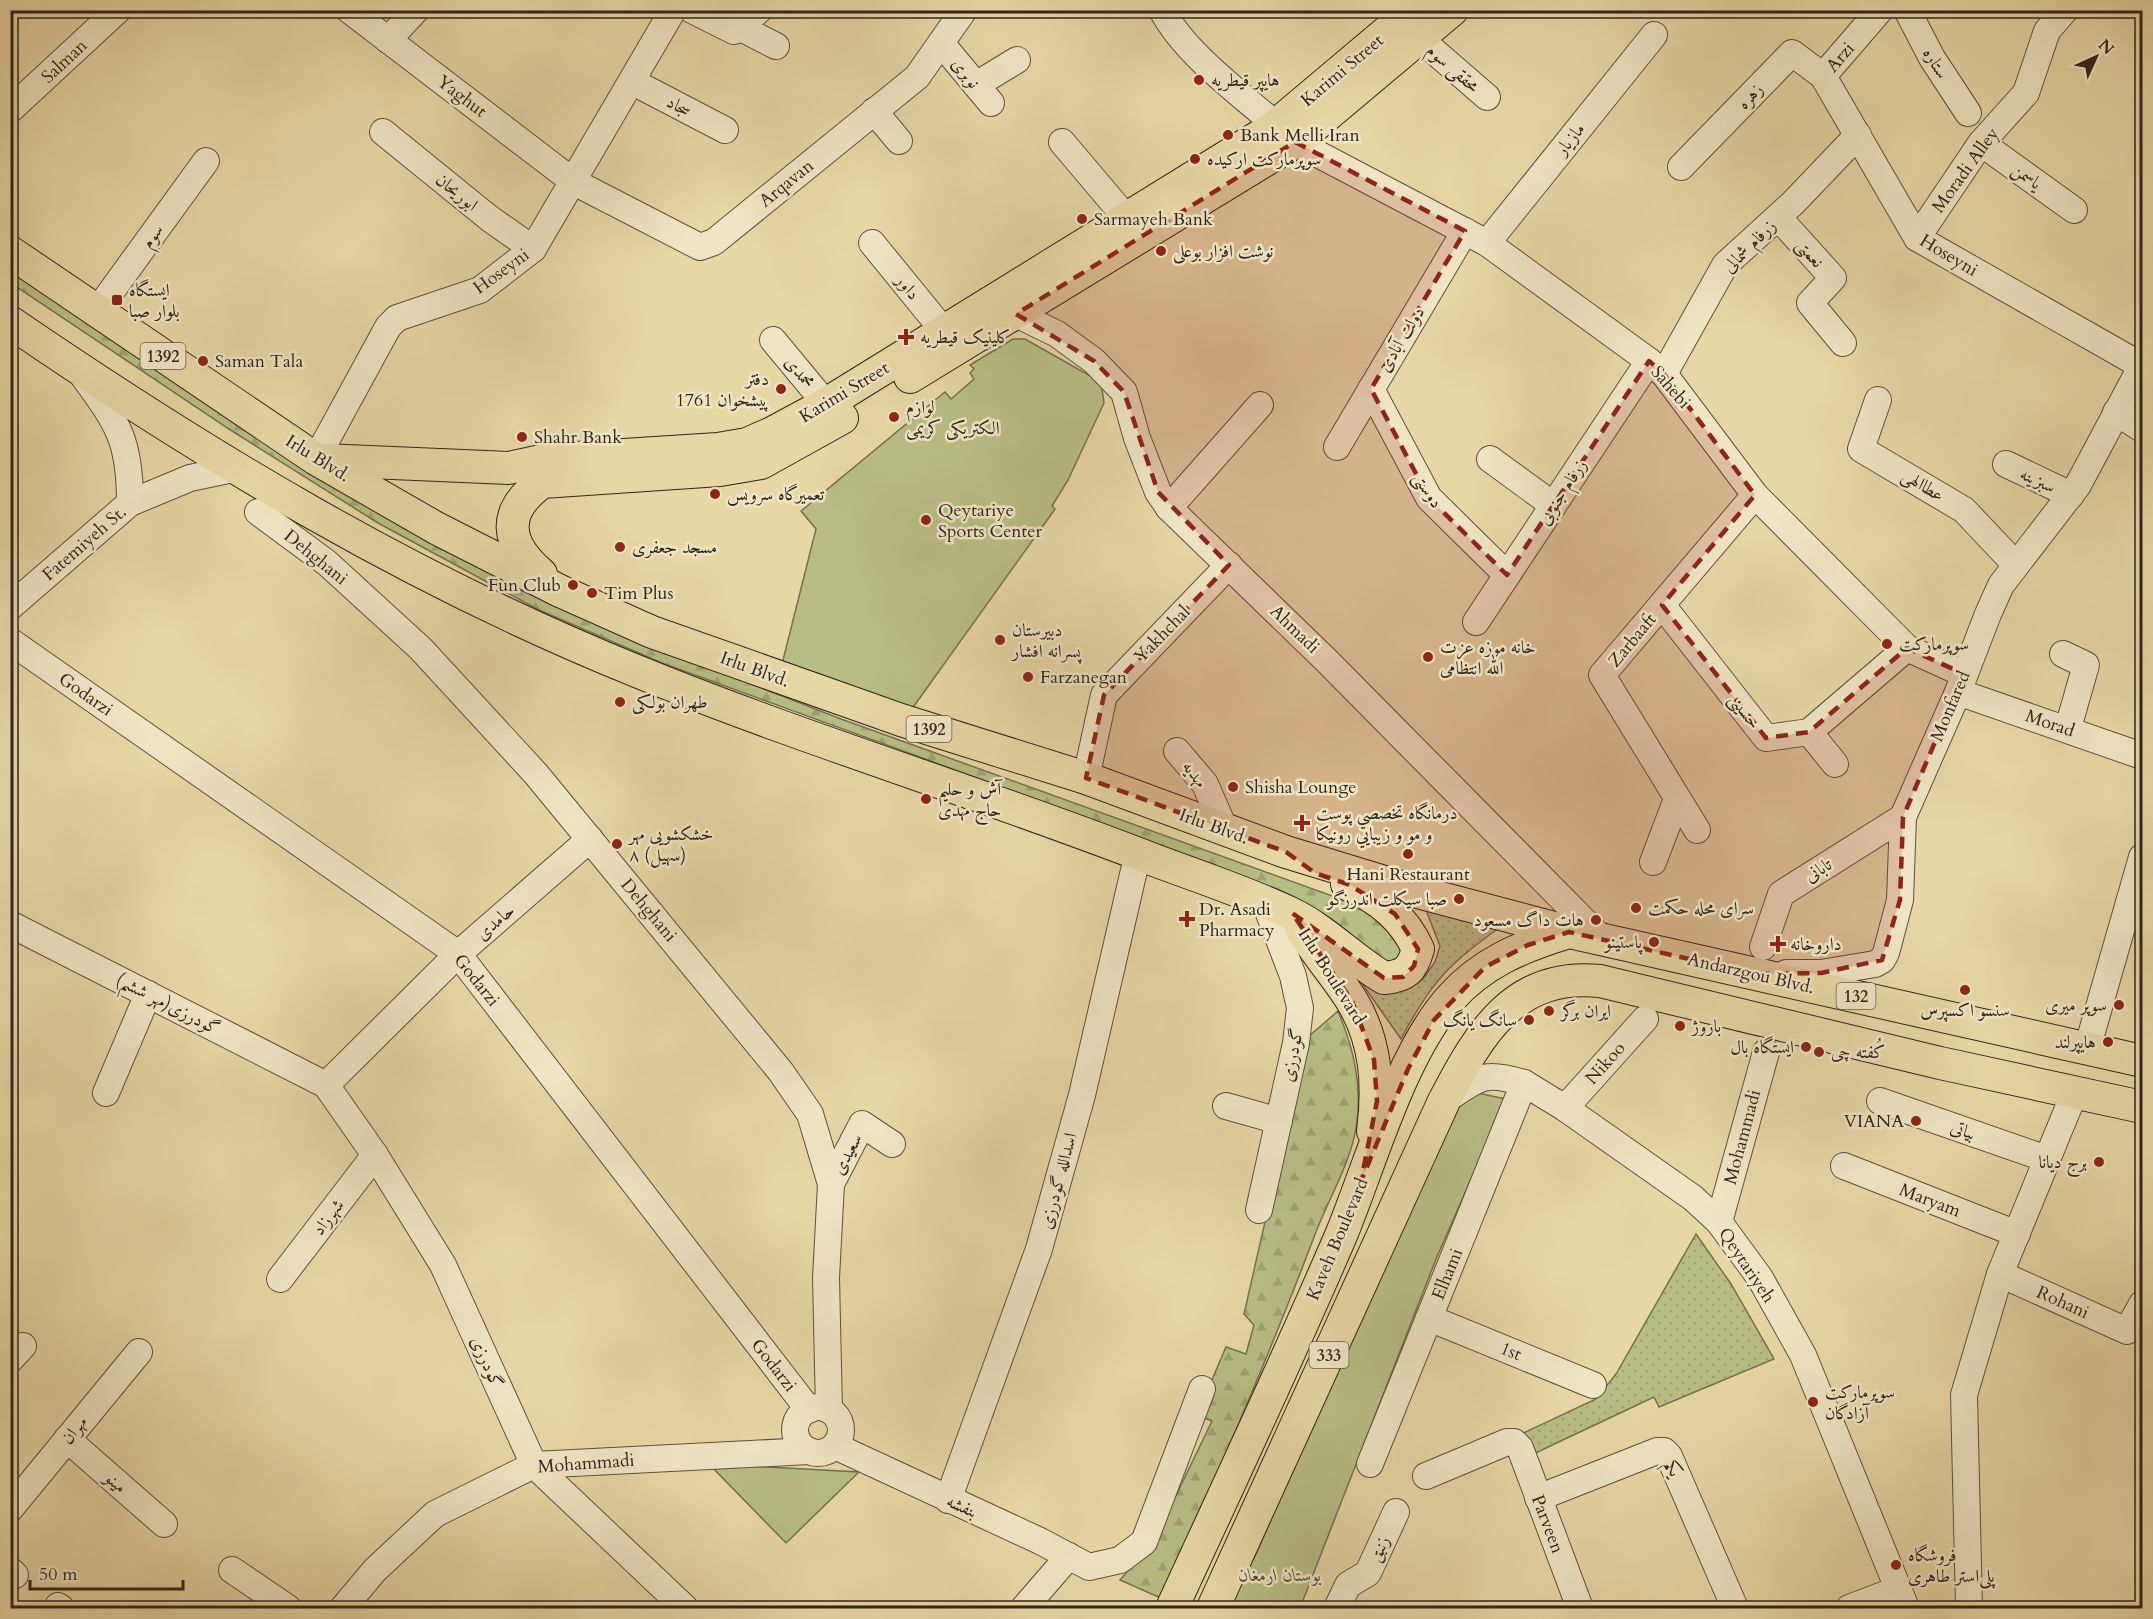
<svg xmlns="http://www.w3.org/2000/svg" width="2153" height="1619" font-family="Cardo,Amiri,serif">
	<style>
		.grass { fill: url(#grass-dots); stroke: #747150; stroke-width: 1.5 }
		.forest { fill: url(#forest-firs); stroke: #747150; stroke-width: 1.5 }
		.park { fill: #b7be85; stroke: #747150; stroke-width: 1.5 }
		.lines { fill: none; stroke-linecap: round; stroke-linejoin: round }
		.minor-casing { stroke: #5e513e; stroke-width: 28 }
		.major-casing { stroke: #31241c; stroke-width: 34 }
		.minor { stroke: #efe5c4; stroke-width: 26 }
		.major { stroke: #e7d7a5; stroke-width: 32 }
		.marked { fill: #8f2418; fill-opacity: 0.2; stroke: #8f2418; stroke-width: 4.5; stroke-dasharray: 12 8; stroke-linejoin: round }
		.poi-dot { fill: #8f2418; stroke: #efe5c4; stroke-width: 2 }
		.labels { text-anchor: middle; stroke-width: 5; stroke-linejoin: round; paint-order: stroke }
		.shield { fill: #efe5c4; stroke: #6a5e4e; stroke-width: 1.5 }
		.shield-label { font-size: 16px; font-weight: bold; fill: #31241c }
		.street-label { font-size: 18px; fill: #31241c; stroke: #efe5c4 }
		.poi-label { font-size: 18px; fill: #31241c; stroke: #efe5c4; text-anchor: start }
		.park-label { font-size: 18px; font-style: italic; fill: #524a36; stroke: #efe5c4 }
	</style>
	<defs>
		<pattern id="grass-dots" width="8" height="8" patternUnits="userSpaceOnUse" patternTransform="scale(1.5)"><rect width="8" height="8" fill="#b7be85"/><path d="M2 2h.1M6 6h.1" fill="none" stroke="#9ea372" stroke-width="1.8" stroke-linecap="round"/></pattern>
		<pattern id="forest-firs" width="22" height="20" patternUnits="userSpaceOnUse" patternTransform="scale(1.5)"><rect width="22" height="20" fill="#b7be85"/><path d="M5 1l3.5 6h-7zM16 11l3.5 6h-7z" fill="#9ea372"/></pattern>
	</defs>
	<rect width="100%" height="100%" fill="#e7d7a5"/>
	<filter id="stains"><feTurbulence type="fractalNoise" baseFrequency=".00333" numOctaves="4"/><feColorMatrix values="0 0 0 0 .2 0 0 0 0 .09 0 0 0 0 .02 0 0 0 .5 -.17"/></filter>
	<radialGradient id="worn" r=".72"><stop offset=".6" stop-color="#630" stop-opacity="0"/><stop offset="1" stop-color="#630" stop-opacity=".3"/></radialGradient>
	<g class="grass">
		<path d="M1426,910l73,18c-51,36 -69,56 -98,111l-52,-74 37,21h27l10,-7 12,-17 5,-16z"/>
		<path d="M1696,1234l35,50 43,75 -115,48 -5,-10 -127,60 -10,-21 79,-37 20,-25z"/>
	</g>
	<g class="forest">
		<path d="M10,261l349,240 159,88 89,39 234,91 547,197 22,34 -17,13 -14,-2 -81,-60 -88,-38 -548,-200 -123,-53 -161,-87 -149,-94 -218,-146z"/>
		<path d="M1338,1011c15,36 24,72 19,111 -5,40 -29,77 -43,115 -46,122 -99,242 -151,362l-43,-19 34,-39 58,-120 -15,-6 29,-68 20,7 8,-29 -10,-11 63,-276z"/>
	</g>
	<g class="park">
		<path d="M1013,339h12l76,43 3,21 -36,77 -16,26 3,3 -146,204 -129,-41 36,-143 -15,-18 144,-119 6,7 23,-20 -4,-6 4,-4 -4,-4z"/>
		<path d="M1478,1093l28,6 -70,160 -136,349h-71l29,-58 153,-358 43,-87z"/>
		<path d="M709,1464l150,8 -73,71z"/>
	</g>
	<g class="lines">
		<g class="minor-casing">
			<g id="minor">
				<path d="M349,10l225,172 126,65 14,-5 203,-165 47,-67"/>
				<path d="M692,10l42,21 25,-21"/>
				<path d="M1162,10c23,44 78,83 115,116"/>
				<path d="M1907,10l25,48 36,55"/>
				<path d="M741,28l35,18"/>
				<path d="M1419,38l68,59"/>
				<path d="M388,40l28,-30"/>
				<path d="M941,43l50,60"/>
				<path d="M1823,76l57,-66"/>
				<path d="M633,82l92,48"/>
				<path d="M976,85l41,-25"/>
				<path d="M10,110l108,-100"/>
				<path d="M874,111l25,30"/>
				<path d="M383,132l106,86 44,31"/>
				<path d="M1062,142l66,78"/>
				<path d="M1295,142l192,101 162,118 15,13 91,121 152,153 57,26"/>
				<path d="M1981,143l93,67"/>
				<path d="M1681,167l111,-114 31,23 94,162 225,128"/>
				<path d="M1778,217l55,61 -23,25 33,40"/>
				<path d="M1917,238l64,-95 45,-50 21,-62 18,-21"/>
				<path d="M872,243l71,87"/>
				<path d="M1487,243l167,-208"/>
				<path d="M97,311l109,-150"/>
				<path d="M1016,314l41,20 37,27 30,31 13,46 21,54 11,16 157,152 275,278"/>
				<path d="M773,340l53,64"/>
				<path d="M81,373c37,51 49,66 49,130"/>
				<path d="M1664,374l61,-109 68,-62 65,-68"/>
				<path d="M1371,389l58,109 78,77"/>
				<path d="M1878,400l-17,49 103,61 52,55"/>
				<path d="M2116,412l26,17"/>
				<path d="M1337,447l128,-216"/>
				<path d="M316,459l72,-132 9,-9 83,-28 53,-41 140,-239"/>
				<path d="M1490,459l63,46"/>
				<path d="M2006,464l65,31"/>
				<path d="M1169,508l91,-103"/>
				<path d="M258,512l69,51 94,86 115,125 245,298 29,42 21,70 -5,94 3,132"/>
				<path d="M1662,605l104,133 43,-6 98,-84"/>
				<path d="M10,607l120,-104 60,-25 43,-9"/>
				<path d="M1476,622l173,-261"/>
				<path d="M10,641l448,313 351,456"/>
				<path d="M2063,654l23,11 -18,63"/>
				<path d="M1958,692l184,64"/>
				<path d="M1809,732l26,32"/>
				<path d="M1177,751l28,33 20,46"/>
				<path d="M1086,778l18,-83 125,-130"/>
				<path d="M1697,830l-95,-155 153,-180"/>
				<path d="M1653,862l24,-63"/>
				<path d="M10,924l316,161 49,70 68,110 91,200 151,143"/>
				<path d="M1763,947l18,-53 122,-77"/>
				<path d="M1786,973h35l54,-9 7,-4 4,-7 14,-53 3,-83 55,-125 30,-78 13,-29 77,-100 64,-120"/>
				<path d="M2087,1049l55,-192"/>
				<path d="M326,1085l132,-131 132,-115"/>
				<path d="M106,1093l42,-99"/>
				<path d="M1444,1101c35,-23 38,-31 80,-18l41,25 128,90 26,24 41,56 43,77 103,253"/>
				<path d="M1880,1101l167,58"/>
				<path d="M1226,1106l53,15"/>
				<path d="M1565,1108l80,-89"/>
				<path d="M1844,1166l173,68"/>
				<path d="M831,1184l31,-60 30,20"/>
				<path d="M1259,1210l37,-167 4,-35 -7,-32 -28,-73"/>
				<path d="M1719,1222l47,-170"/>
				<path d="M2000,1274l127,57 15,-27"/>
				<path d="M280,1279l95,-124"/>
				<path d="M1429,1318l164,67"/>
				<path d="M10,1360l13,-14"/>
				<circle cx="818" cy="1430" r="23"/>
				<path d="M67,1439l97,85"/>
				<path d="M835,1446l205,95 49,26 31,-7 24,-18 58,-153"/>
				<path d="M1370,1464l154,-381"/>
				<path d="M1426,1476l81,-34h7l6,6 60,160"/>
				<path d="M1538,1498l119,-47h7l5,5 66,152"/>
				<path d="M948,1500l91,-251 43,-154 56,-242"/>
				<path d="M10,1509l129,-157"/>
				<path d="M10,1570l5,5"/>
				<path d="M232,1570l56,38"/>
				<path d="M58,1606l3,2"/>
				<path d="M343,1608l32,-38 60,-56 99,-49 275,-14"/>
				<path d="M1024,1608l45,-52"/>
				<path d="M1337,1608l11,-23 20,-12 28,-61"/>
				<path d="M1849,1608l50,-19"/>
				<path d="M1969,1608l-5,-213 36,-121 74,-180"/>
			</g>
		</g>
		<g class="major-casing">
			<g id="major">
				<path d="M10,252l306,207 120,69 124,63 92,41 249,88 185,58 200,74 128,39 155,41 573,129"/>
				<path d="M10,322c199,136 400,257 624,348 171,70 348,123 520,190 45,17 92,32 136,53 34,16 62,46 94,65 22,-2 28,-8 34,-29 -14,-31 -40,-52 -71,-65"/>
				<path d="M910,377l385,-235 157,-132"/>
				<path d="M323,460l186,8 36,-8 173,-11 29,-5 25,-11 54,-29 447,-276 140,-118"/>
				<path d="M541,574c-36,-31 -40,-62 1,-92l178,-12 41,-7 81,-45"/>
				<path d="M1301,928c15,26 35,47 51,73 24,40 27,84 21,130"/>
				<path d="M1172,1608c57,-124 116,-249 170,-375 29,-71 58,-176 107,-233 33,-38 74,-54 120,-68"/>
				<path d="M1213,1608l231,-507c35,-67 70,-129 156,-120l340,82 202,44"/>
			</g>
		</g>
		<use href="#minor" class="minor"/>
		<use href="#major" class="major"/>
	</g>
	<path class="marked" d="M1295,142l170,89 -94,158 58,109 78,77 142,-214 15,13 91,121 -93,110 104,133 43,-6 98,-84 57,26 -61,143 -3,83 -18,60 -61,13 -65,1 -187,-42 -41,13 -43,22 -51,53 -26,49 -47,112 16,-80 -3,-41 -22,-59 -60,-88 92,65 19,-1 11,-11 4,-17 -23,-35 -45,-29 -35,-12 -29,-21 -200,-74 18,-83 125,-130 -71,-73 -34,-100 -30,-31 -78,-47z"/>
	<g class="poi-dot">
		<circle cx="1199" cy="80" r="6"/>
		<circle cx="1228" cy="135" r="6"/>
		<circle cx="1195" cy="159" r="6"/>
		<circle cx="1082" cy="219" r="6"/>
		<circle cx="1161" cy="251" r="6"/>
		<rect x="111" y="294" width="12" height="12" rx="3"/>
		<path d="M903 328h6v6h6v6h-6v6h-6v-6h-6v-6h6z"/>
		<circle cx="203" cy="361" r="6"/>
		<circle cx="781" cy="389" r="6"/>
		<circle cx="894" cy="417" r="6"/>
		<circle cx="522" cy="437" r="6"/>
		<circle cx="715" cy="494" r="6"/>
		<circle cx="926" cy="520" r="6"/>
		<circle cx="620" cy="547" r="6"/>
		<circle cx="573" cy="585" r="6"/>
		<circle cx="592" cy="593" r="6"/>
		<circle cx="1000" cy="640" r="6"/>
		<circle cx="1887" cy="644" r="6"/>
		<circle cx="1428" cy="657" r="6"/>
		<circle cx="1028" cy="677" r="6"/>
		<circle cx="620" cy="702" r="6"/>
		<circle cx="1233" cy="787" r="6"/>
		<circle cx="926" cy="799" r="6"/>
		<path d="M1299 814h6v6h6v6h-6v6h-6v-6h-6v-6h6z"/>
		<circle cx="617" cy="844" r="6"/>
		<circle cx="1408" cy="854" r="6"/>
		<circle cx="1459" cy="899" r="6"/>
		<circle cx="1636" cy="908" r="6"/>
		<path d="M1184 910h6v6h6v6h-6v6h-6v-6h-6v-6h6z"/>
		<circle cx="1596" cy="920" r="6"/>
		<circle cx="1654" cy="942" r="6"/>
		<path d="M1775 935h6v6h6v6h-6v6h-6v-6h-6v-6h6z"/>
		<circle cx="1965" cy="990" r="6"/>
		<circle cx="2119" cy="1005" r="6"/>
		<circle cx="1549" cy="1011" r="6"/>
		<circle cx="1529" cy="1020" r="6"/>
		<circle cx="1680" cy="1026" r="6"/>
		<circle cx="2108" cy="1042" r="6"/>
		<circle cx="1806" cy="1047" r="6"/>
		<circle cx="1819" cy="1052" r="6"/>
		<circle cx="1916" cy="1121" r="6"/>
		<circle cx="2099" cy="1162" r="6"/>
		<circle cx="1813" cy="1402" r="6"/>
		<circle cx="1896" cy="1565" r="6"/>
	</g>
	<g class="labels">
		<g class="shield">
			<rect x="140.5" y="343" width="45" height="26" rx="4.5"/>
			<rect x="906.5" y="716" width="45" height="26" rx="4.5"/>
			<rect x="1836.5" y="983" width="39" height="26" rx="4.5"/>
			<rect x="1309.5" y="1342" width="39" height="26" rx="4.5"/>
		</g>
		<g class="shield-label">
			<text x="163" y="362">1392</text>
			<text x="929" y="735">1392</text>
			<text x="1856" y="1002">132</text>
			<text x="1329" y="1361">333</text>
		</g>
		<g class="street-label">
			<text transform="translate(1840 57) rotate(-49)" y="6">Arzi</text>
			<text transform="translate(64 61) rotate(-43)" y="6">Salman</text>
			<text transform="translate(1936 63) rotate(59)" y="6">ستاره</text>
			<text transform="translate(1453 68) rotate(41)" y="6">محققی سوم</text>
			<text transform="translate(1342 70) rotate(-40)" y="6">Karimi Street</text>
			<text transform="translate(966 73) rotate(51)" y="6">نوبری</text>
			<text transform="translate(462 96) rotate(37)" y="6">Yaghut</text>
			<text transform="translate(1750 96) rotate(-46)" y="6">زهره</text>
			<text transform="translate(679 106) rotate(28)" y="6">سجاد</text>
			<text transform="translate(1570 139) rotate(-51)" y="6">مازیار</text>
			<text transform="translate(1965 170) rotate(-54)" y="6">Moradi Alley</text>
			<text transform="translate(2027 176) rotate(36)" y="6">یاسمن</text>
			<text transform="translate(786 183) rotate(-39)" y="6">Arqavan</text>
			<text transform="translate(457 192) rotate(39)" y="6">ابوریحان</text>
			<text transform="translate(152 236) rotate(-54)" y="6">سوم</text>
			<text transform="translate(1749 246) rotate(-45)" y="6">زرفام شمالی</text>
			<text transform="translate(1810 253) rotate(48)" y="6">نعمتی</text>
			<text transform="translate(1949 255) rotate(31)" y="6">Hoseyni</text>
			<text transform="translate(501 271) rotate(-36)" y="6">Hoseyni</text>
			<text transform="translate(908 287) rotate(51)" y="6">داور</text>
			<text transform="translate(1401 339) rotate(-59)" y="6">دولت آبادی</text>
			<text transform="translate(800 372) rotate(50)" y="6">محمدی</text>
			<text transform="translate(1671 387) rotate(49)" y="6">Sahebi</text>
			<text transform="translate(844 392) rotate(-31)" y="6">Karimi Street</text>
			<text transform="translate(318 458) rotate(32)" y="6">Irlu Blvd.</text>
			<text transform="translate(2038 480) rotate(25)" y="6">سبزینه</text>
			<text transform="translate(1923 485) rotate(31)" y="6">عطاالهی</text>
			<text transform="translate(1428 490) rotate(56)" y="6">دوستی</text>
			<text transform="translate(1562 492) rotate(-57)" y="6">زرفام جنوبی</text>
			<text transform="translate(84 543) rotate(-41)" y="6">Fatemiyeh St.</text>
			<text transform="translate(316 557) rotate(39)" y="6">Dehghani</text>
			<text transform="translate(1295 629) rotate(44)" y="6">Ahmadi</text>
			<text transform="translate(1162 634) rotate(-46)" y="6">Yakhchal</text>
			<text transform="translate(1632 640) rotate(-50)" y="6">Zarbaaft</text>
			<text transform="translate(755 669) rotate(20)" y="6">Irlu Blvd.</text>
			<text transform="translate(86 694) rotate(35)" y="6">Godarzi</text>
			<text transform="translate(1950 706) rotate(-67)" y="6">Monfared</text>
			<text transform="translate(1745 711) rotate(52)" y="6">حسینی</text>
			<text transform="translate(2050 723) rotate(19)" y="6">Morad</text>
			<text transform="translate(1195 774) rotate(53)" y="6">مهدیه</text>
			<text transform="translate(1214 826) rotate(20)" y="6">Irlu Blvd.</text>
			<text transform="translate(1818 870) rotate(-32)" y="6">تابانی</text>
			<text transform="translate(649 910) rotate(50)" y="6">Dehghani</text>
			<text transform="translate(495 922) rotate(-41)" y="6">حامدی</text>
			<text transform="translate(1751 973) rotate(13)" y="6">Andarzgou Blvd.</text>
			<text transform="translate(1332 976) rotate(58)" y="6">Irlu Boulevard</text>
			<text transform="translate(477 980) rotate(51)" y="6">Godarzi</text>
			<text transform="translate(168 1004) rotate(27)" y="6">گودرزی(مهر ششم)</text>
			<text transform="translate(1292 1055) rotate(-79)" y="6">گودرزی</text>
			<text transform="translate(1605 1063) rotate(-48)" y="6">Nikoo</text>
			<text transform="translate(1963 1130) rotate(19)" y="6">بیاتی</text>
			<text transform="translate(1742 1137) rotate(-75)" y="6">Mohammadi</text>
			<text transform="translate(847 1154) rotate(-62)" y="6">سعیدی</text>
			<text transform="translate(1058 1181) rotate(-75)" y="6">اسدالله گودرزی</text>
			<text transform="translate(1930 1200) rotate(21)" y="6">Maryam</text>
			<text transform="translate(328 1217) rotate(-53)" y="6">شهرزاد</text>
			<text transform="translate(1337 1239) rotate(-67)" y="6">Kaveh Boulevard</text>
			<text transform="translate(1747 1265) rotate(56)" y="6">Qeytariyeh</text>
			<text transform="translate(1447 1274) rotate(-68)" y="6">Elhami</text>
			<text transform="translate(2063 1302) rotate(24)" y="6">Rohani</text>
			<text transform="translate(1511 1351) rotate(22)" y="6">1st</text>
			<text transform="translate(487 1362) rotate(66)" y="6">گودرزی</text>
			<text transform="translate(774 1365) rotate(52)" y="6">Godarzi</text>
			<text transform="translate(74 1430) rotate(-51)" y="6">مهران</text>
			<text transform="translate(586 1463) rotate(-4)" y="6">Mohammadi</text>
			<text transform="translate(1673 1468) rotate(63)" y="6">یکم</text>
			<text transform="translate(116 1482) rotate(41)" y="6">مینو</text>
			<text transform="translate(962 1506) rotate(24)" y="6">بنفشه</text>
			<text transform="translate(1548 1524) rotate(69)" y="6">Parveen</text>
			<text transform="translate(1379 1549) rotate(-66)" y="6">زنبق</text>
		</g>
		<g class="poi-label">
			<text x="1211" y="86">هایپر قیطریه</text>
			<text x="1240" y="141">Bank Melli Iran</text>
			<text x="1207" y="165">سوپرمارکت ارکیده</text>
			<text x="1094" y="225">Sarmayeh Bank</text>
			<text x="1173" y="257">نوشت افزار بوعلی</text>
			<text x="129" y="296">ایستگاه<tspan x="129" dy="21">بلوار صبا</tspan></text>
			<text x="920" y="343">کلینیک قیطریه</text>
			<text x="215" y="367">Saman Tala</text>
			<text x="769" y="385" text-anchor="end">دفتر<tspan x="769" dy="21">پیشخوان 1761</tspan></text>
			<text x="906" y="413">لوازم<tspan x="906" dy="21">الکتریکی کریمی</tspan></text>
			<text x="534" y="443">Shahr Bank</text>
			<text x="727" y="500">تعمیرگاه سرویس</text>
			<text x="938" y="516">Qeytariye<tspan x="938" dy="21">Sports Center</tspan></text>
			<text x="632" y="553">مسجد جعفری</text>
			<text x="561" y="591" text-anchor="end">Fun Club</text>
			<text x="604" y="599">Tim Plus</text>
			<text x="1012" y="636">دبیرستان<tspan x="1012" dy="21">پسرانه افشار</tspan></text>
			<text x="1899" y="650">سوپرمارکت</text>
			<text x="1440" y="653">خانه موزه عزت<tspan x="1440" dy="21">الله انتظامی</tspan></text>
			<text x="1040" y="683">Farzanegan</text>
			<text x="632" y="708">طهران بولکی</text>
			<text x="1245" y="793">Shisha Lounge</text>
			<text x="938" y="795">آش و حلیم<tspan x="938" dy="21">حاج مهدی</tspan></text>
			<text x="1316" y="819">درمانگاه تخصصي پوست<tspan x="1316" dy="21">و مو و زيبايي رونيكا</tspan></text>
			<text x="629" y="840">خشکشویی مهر<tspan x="629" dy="21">۸ (سهیل)</tspan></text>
			<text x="1408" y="880" text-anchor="middle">Hani Restaurant</text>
			<text x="1447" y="905" text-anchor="end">صبا سیکلت اندرزگو</text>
			<text x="1648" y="914">سرای محله حکمت</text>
			<text x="1199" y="915">Dr. Asadi<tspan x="1199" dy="21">Pharmacy</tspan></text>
			<text x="1584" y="926" text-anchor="end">هات داگ مسعود</text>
			<text x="1642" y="948" text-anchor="end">پاستینو</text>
			<text x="1790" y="950">داروخانه</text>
			<text x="2107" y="1011" text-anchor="end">سوپر میری</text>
			<text x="1965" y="1016" text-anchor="middle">سنسو اکسپرس</text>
			<text x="1561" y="1017">ایران برگر</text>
			<text x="1517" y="1026" text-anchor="end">سانگ یانگ</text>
			<text x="1692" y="1032">باروژ</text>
			<text x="2096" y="1048" text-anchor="end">هایپرلند</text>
			<text x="1794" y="1053" text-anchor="end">ایستگاه بال</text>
			<text x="1831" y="1058">کُفته چی</text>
			<text x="1904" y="1127" text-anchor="end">VIANA</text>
			<text x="2087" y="1168" text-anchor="end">برج دیانا</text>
			<text x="1825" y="1398">سوپرمارکت<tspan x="1825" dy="21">آزادگان</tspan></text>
			<text x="1908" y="1561">فروشگاه<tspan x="1908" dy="21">پلی‌استر طاهری</tspan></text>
		</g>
		<g class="park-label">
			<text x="1280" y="1581">بوستان ارمغان</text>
		</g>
	</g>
	<rect width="2153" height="1619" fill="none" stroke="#e7d7a5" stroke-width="36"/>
	<rect x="12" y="12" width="2129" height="1595" fill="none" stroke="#31241c" stroke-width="3"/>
	<rect x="18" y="18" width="2117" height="1583" fill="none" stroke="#31241c" stroke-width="1.5"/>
	<g transform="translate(2096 57) rotate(45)" stroke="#efe5c4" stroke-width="4.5" paint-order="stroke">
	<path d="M0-4.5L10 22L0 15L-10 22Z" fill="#31241c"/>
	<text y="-9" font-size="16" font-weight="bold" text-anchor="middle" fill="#31241c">N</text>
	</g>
	<path d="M30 1580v9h153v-9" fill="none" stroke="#31241c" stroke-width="3"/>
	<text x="39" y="1580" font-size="18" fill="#31241c" stroke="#efe5c4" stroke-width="4.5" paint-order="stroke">50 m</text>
	<rect width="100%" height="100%" filter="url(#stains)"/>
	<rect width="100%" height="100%" fill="url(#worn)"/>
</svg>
